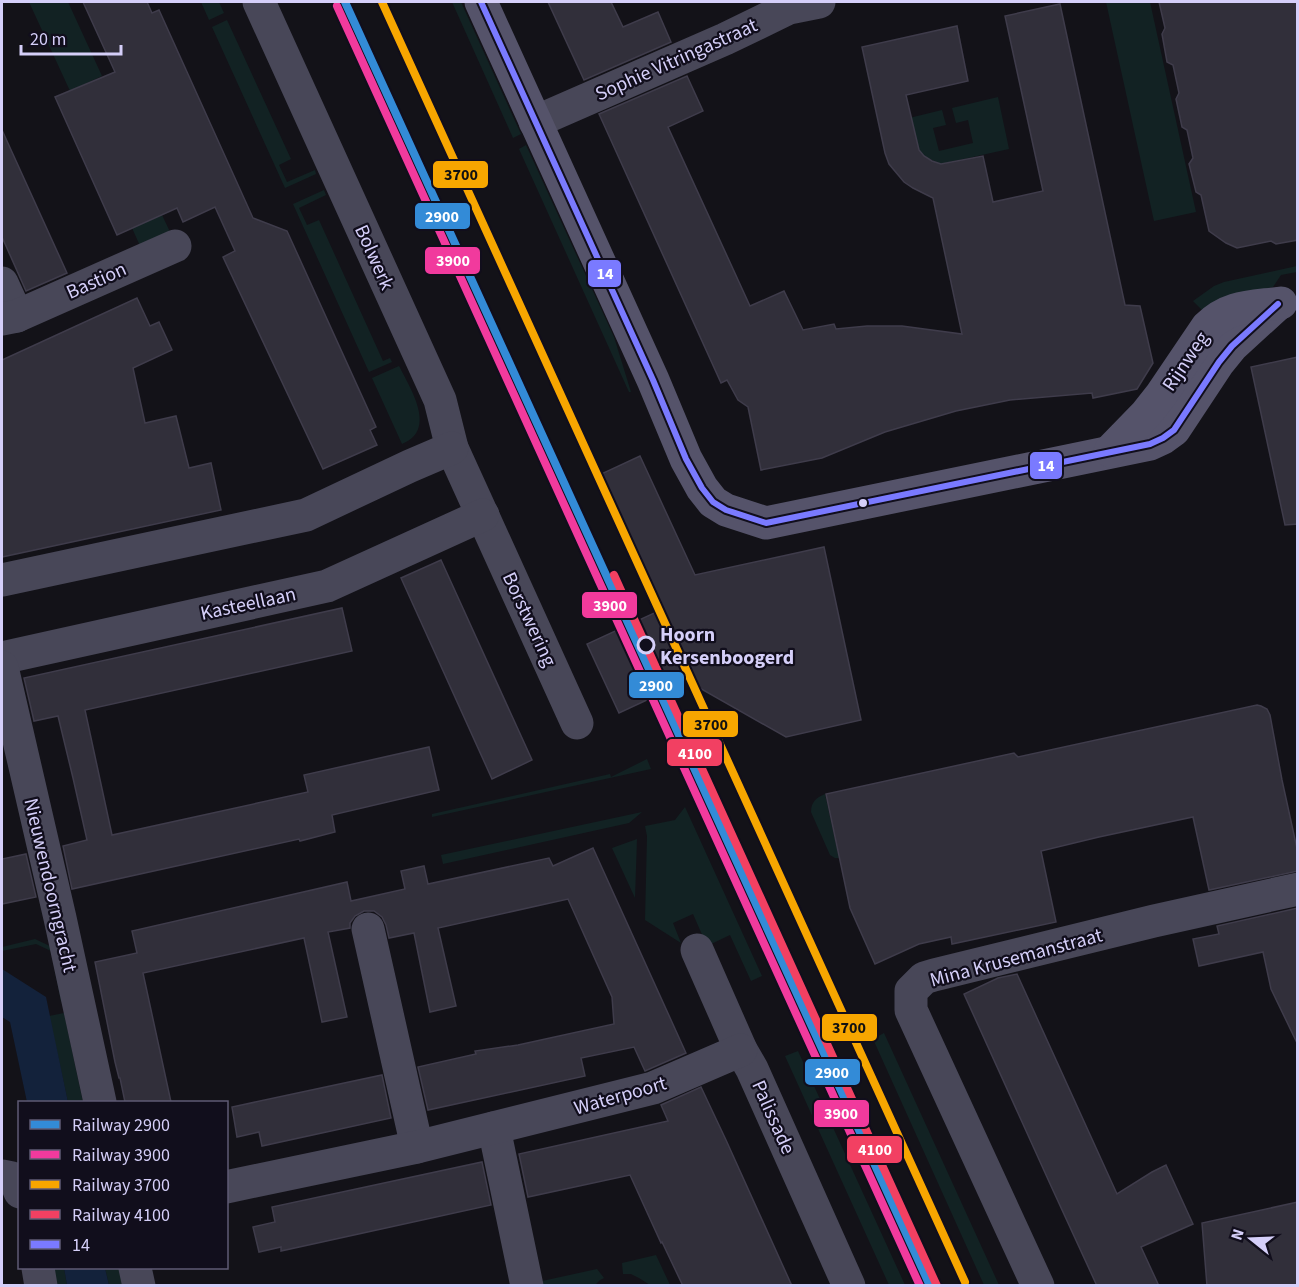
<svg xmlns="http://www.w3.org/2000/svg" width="1299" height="1287" font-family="'Source Sans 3',sans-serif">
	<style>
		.green { fill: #122223 }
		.water { fill: #13223b }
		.building { fill: #312f3a; stroke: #3f3c4b; stroke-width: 1.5 }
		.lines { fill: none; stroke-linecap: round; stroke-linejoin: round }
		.street { stroke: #484758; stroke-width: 33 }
		.secondary { stroke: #55536a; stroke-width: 33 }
		.bus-1-casing { stroke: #110e1c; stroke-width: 10 }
		.bus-1 { stroke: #7a7aff; stroke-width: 6 }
		.rail-1-casing { stroke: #110e1c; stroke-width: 12 }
		.rail-2-casing { stroke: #110e1c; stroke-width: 12 }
		.rail-3-casing { stroke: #110e1c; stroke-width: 12 }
		.rail-4-casing { stroke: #110e1c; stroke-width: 12 }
		.rail-1 { stroke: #338bd7; stroke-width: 8 }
		.rail-2 { stroke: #f13a9d; stroke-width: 8 }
		.rail-3 { stroke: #f7a600; stroke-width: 8 }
		.rail-4 { stroke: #f24062; stroke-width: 8 }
		.bus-dot { fill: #d5cff9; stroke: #110e1c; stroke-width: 2 }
		.stop-dot { fill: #110e1c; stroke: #d5cff9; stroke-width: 3 }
		.labels { text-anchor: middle; stroke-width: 4.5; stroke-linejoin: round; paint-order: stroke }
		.street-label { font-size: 20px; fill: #d5cff9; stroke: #110e1c }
		.stop-label { font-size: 20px; font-weight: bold; fill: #d5cff9; stroke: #110e1c; text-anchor: start }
		.line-badge { stroke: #110e1c; stroke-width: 2 }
		.badge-label { font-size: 16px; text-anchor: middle; font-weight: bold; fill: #fff }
		.pale-badge-label { font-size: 16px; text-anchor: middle; font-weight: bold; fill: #111 }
	</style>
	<rect width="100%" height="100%" fill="#131218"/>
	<g class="green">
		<path d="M29,2h39l34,74 -32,15z"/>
		<path d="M201,2h18l5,11 -15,7z"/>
		<path d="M452,2h9l60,132 -8,4z"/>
		<path d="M1106,2h44l46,210 -42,9z"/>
		<path d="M227,20l64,139 -12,6 8,17 28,-12 1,4 -31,14 -73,-161z"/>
		<path d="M998,97l11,52 -68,15 -16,-7 -8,-9 -16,-28 41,-10 4,15 -13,3 6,23 34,-8 -5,-23 -12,3 -4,-15z"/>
		<path d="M526,145l88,192 17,55h-2l-110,-243z"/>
		<path d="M324,190l2,5 -27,13 8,17 12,-5 64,141 7,-3 2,4 -23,10 -76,-168z"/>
		<path d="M162,215l9,19 -30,14 -9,-20z"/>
		<path d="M1297,266v6l-16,3 -8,12 -28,6 -40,20 -12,-12 21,-15 10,-4z"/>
		<path d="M399,366c11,22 39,64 3,78l-30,-66z"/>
		<path d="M647,759l4,10 -219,48v-3l178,-40 1,3z"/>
		<path d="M825,794l14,64h-4l-5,-3 -19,-43c0,-10 5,-14 14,-18z"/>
		<path d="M685,807l77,169 -11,5 -21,-46 -23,11 -14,-32 -20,9 8,20 -36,-23 2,-84 -2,-10 30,-6z"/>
		<path d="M642,812l-13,11 -186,41 -2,-9z"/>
		<path d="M637,839l-2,59 -23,-50z"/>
		<path d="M35,939l19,9 11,53 -4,1 -10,-51 -15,-7 -34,7v-4z"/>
		<path d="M64,1013l19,89h-15l-19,-86z"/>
		<path d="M884,1033l115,252h-15l-111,-246z"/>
		<path d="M798,1051l107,234h-16l-104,-229z"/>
		<path d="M656,1255l14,30h-20l-11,-7 -8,-4h-8l-1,-11z"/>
		<path d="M49,1268h15l3,17h-14z"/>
		<path d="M105,1268h15l3,17h-14z"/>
		<path d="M597,1269l7,9 -4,2 -5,5h-52l-1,-4z"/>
	</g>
	<g class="water">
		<path d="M2,969l44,28 22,105h-41l-17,-80 -8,-5z"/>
		<path d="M64,1268h41l4,17h-42z"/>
	</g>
	<g class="building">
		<path d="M83,2h64l5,11 7,-3 94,208 34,13 89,196 -6,3 7,15 -54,24 -100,-212 12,-6 -20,-44 -32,15 -6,-14 -60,27 -62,-138 60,-25z"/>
		<path d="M548,2h63l12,25 35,-15 13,30 -87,38z"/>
		<path d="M1159,2h139v238l-22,4 -5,-3 -34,7 -11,-5 -17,-12 -8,-36 -5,-3 -7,-28 4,-6 -6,-28 -5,-3 -6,-28 3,-6 -6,-28 -6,-3 -5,-28 3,-6z"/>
		<path d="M1060,4l65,301 15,1 13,57 -16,26 -44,9 -1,-5 -82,7 -54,11 -71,21 -63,26 -61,12 -13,-63 -10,-7 -11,-20 -6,3 -122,-269 88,-38 16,35 -35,16 82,179 34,-15 19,39 31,-6 2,5 31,-3h35l60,8 -29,-136 -20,-10 -9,-6 -15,-18 -4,-11 -23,-106 95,-21 11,55 -62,14 13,55 5,6 8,5 9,3 42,-8 10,46 50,-11 -38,-175z"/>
		<path d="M2,130l65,143 -41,18 -24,-54z"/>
		<path d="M137,298l13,28 9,-4 13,28 -39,18 12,55 31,-7 13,52 22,-5 10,47 -219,47v-197z"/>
		<path d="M1298,357v167l-13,1 -34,-158z"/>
		<path d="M640,456l55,119 129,-28 37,173 -75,17 -90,-51 -4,-7 -73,34 -32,-69 74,-34 -62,-135z"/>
		<path d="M441,560l91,200 -40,19 -91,-201z"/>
		<path d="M342,608l10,43 -267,59 27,125 196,-43 -4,-17 125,-28 10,43 -107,25 3,17 -35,9 -1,-2 -227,50 -9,-43 24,-6 -14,-62 -15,-62 -24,5 -10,-43z"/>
		<path d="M1257,705l4,1 6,3 3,6 12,65 16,73v18l-89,19 -16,-73 -94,20 -58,14 15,71 -104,22 -1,-7 -32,7 -44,20 -25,-56 -24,-114 188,-41 4,4z"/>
		<path d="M593,848l93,205 -41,18 -11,-24 -53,11 4,18 -157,34 -10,-43 58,-13 -1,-3 43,-6 96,-21 -2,-27 -44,-98 -130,29 18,78 -26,6 -16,-79 -25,5 -3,-13 -4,-8 -8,-6h-10l-9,5 -5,7v5l-22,4 19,85 -25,5 -18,-84 -161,35 28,129h-46l-5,-24h-1l-4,-16 -20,-100 42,-9 -5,-22 215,-49 4,19 54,-12 -4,-18 23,-5 4,18 121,-26 4,8z"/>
		<path d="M26,854l10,43 -34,7v-45z"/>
		<path d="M1298,908v137l-27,-56 -8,-37 -64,14 -6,-27 26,-5 -2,-8z"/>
		<path d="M1017,974l100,220 35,-22 14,-7 27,59 -52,23 18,39h-62l-46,-100 -87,-192 34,-16z"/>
		<path d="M382,1075l9,43 -129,28 -3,-14 -22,5 -5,-30z"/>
		<path d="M701,1087l25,53 66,146h-109l-21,-44 -1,1 -31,-68 -102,22 -9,-43 149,-33 -7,-16z"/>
		<path d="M482,1162l9,43 -210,46v-4l-22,5 -6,-25 22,-5 -3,-15z"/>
		<path d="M1298,1202v84h-91l-5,-63z"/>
	</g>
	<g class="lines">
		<g class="street">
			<path d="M259,2l181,398 12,48 125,275"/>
			<path d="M535,122l190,-83 64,-31 30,-6"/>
			<path d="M2,283l15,33"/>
			<path d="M2,319l15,-3 158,-70"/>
			<path d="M2,580l304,-65 104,-49 42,-18"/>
			<path d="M2,658l325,-72 156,-71"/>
			<path d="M2,667l58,251 40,184"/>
			<path d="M368,929l49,218"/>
			<path d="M697,950l44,100 11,19 97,217"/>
			<path d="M494,1128l33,158"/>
			<path d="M2,1176l10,2 5,7 3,7"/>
			<path d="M226,1187l191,-40 236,-59 88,-38"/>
			<path d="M38,1268l3,18"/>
			<path d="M135,1268l4,18"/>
			<path d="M1038,1286l-127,-276v-19l13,-13 10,-3 220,-54 144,-32"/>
		</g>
		<g class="secondary">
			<path d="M481,2l172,378 33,79 16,29 11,14 13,8 40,13 384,-79 13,-6 11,-8 45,-68 13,-16 46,-42"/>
			<path d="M1110,451l36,-37 15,-19 46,-68c22,-22 45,-20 74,-24"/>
		</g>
		<g class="bus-1-casing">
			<path id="bus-1" d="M481,2l172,378 33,79 16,29 11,14 13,8 40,13 384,-79 13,-6 11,-8 45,-68 13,-16 46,-42"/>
		</g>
		<use href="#bus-1" class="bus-1"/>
		<g class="rail-1-casing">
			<path id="rail-1" d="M345,2l585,1284"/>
		</g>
		<g class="rail-2-casing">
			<path id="rail-2" d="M337,6l583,1280"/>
		</g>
		<g class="rail-3-casing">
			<path id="rail-3" d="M382,2l583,1280"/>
		</g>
		<g class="rail-4-casing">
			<path id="rail-4" d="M614,575l323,711"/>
		</g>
		<use href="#rail-1" class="rail-1"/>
		<use href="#rail-2" class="rail-2"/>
		<use href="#rail-3" class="rail-3"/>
		<use href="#rail-4" class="rail-4"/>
	</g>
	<circle class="bus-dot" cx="863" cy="503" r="5"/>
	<circle class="stop-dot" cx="646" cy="645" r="8"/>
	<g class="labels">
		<g class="street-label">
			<text transform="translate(676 59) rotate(-24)" y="7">Sophie Vitringastraat</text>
			<text transform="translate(375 257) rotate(66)" y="7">Bolwerk</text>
			<text transform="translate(96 280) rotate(-24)" y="7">Bastion</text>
			<text transform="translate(1185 361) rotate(-56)" y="7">Rijnweg</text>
			<text transform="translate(248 603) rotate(-12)" y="7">Kasteellaan</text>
			<text transform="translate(530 619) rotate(65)" y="7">Borstwering</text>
			<text transform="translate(51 885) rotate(77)" y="7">Nieuwendoorngracht</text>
			<text transform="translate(1016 957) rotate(-15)" y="7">Mina Krusemanstraat</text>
			<text transform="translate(620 1095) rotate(-16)" y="7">Waterpoort</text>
			<text transform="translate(774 1117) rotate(66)" y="7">Palissade</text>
		</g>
		<g class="stop-label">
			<text x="660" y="641">Hoorn<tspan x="660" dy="23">Kersenboogerd</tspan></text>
		</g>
	</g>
	<g class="line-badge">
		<rect x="432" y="160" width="57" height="29" rx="6" fill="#f7a600"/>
		<rect x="414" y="202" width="57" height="28" rx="6" fill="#338bd7"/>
		<rect x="424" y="246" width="57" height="29" rx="6" fill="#f13a9d"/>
		<rect x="587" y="259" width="35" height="29" rx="6" fill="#7a7aff"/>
		<rect x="1029" y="451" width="34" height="29" rx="6" fill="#7a7aff"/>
		<rect x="581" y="591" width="57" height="28" rx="6" fill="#f13a9d"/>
		<rect x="628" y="671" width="57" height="28" rx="6" fill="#338bd7"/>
		<rect x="682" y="710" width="57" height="28" rx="6" fill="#f7a600"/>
		<rect x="666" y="738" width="57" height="29" rx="6" fill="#f24062"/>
		<rect x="821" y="1013" width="57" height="29" rx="6" fill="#f7a600"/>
		<rect x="804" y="1058" width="57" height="28" rx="6" fill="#338bd7"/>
		<rect x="813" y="1099" width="57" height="29" rx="6" fill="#f13a9d"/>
		<rect x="846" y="1135" width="57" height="29" rx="6" fill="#f24062"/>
	</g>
	<g class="badge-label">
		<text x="442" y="222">2900</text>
		<text x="453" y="266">3900</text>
		<text x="605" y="279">14</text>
		<text x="1046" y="471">14</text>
		<text x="610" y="611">3900</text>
		<text x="656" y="691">2900</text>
		<text x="695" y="759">4100</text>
		<text x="832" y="1078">2900</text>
		<text x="841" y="1119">3900</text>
		<text x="875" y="1155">4100</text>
	</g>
	<g class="pale-badge-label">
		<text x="461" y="180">3700</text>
		<text x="711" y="730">3700</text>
		<text x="849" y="1033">3700</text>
	</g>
	<rect width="1299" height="1287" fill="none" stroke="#d5cff9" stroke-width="6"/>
	<rect x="18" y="1101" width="210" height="168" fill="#110e1c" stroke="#5f5b74" stroke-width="1.5"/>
	<rect x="30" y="1120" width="30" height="9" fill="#338bd7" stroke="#5f5b74" stroke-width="1.5"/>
	<text x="72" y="1131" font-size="18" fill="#d5cff9">Railway 2900</text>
	<rect x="30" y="1150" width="30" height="9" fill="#f13a9d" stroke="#5f5b74" stroke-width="1.5"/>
	<text x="72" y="1161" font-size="18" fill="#d5cff9">Railway 3900</text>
	<rect x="30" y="1180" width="30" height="9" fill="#f7a600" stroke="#5f5b74" stroke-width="1.5"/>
	<text x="72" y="1191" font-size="18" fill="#d5cff9">Railway 3700</text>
	<rect x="30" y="1210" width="30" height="9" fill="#f24062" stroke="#5f5b74" stroke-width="1.5"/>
	<text x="72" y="1221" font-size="18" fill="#d5cff9">Railway 4100</text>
	<rect x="30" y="1240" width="30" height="9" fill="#7a7aff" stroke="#5f5b74" stroke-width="1.5"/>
	<text x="72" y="1251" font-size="18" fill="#d5cff9">14</text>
	<g transform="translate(1251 1239) rotate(288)" stroke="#110e1c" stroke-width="4.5" paint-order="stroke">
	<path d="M0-4.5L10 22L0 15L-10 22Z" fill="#d5cff9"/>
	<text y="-9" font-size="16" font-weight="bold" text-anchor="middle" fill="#d5cff9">N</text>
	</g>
	<path d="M21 45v9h100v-9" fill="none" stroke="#d5cff9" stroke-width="3"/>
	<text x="30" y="45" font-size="18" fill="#d5cff9" stroke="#110e1c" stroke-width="4.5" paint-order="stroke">20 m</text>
</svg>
